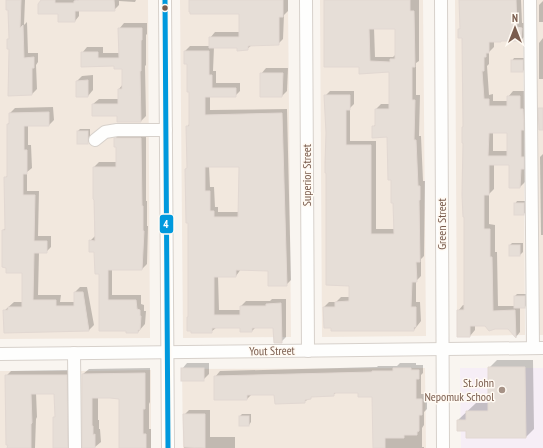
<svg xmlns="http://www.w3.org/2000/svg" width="543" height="448" font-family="'PT Sans Narrow',sans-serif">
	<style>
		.residential { fill: #f2e8de }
		.education { fill: #f6eef6 }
		.shadow { fill: #0003; fill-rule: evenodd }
		.building { fill: #e6ded7; stroke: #e2d8d2; fill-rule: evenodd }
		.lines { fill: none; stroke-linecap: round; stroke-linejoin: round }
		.minor-casing { stroke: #d7d1cb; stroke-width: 14 }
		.minor { stroke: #fefefd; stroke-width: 12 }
		.bus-1-casing { stroke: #fffaf3; stroke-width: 8 }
		.bus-1 { stroke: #09d; stroke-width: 5 }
		.bus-dot { fill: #7a5c4d; stroke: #fffaf3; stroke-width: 1.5 }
		.poi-dot { fill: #a69286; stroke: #fffaf3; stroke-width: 1.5 }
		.labels { text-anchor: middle; stroke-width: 3; stroke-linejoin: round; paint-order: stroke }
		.street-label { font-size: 12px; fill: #7a5c4d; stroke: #fffaf3 }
		.poi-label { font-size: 12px; fill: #7a5c4d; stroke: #fffaf3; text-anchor: end }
		.line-badge { stroke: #fffaf3; stroke-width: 1.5 }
		.badge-label { font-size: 11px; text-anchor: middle; font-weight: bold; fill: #fff }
	</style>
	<rect width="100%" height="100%" fill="#f9f5f0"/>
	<g class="residential">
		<path d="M0,0h148l2,338 -150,1z"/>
		<path d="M180,0h108l3,337 -108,1z"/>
		<path d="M320,0h103l3,336 -104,1z"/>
		<path d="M455,0h68l2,335 -68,1z"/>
		<path d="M533,0h10v335h-8z"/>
		<path d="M425,368l1,80h-243l-1,-79z"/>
		<path d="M151,370v78h-71v-77z"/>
		<path d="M0,371h70l1,77h-71z"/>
	</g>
	<path class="education" d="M460,368h83v80h-82z"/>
	<g class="shadow">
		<path d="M7,0h18l-1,25 3,-3 1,31h10v9l-2,3 1,24 -5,5 -23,1 1,-47 -2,-8 2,-3 -1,-28z"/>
		<path d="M42,0h94l-1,2 -16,-1v4l-5,5h-35v6l-4,5 -16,-8z"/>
		<path d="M190,0h98v11l-4,4 -1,24 -5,5 -26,1 -5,4 -9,-2h-24l-1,24h3v12h24v8l-5,5h-25v14l77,-1 4,171 -5,5 -17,-15 -28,-1 -5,7h-18l1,34h22v-4l5,-5h24l2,-2h14v38l-5,5 -7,-15h-18l-4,4 -11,-4h-24l-6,5 -23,-165 -1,-40 3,-4v-32l-2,-28 -3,-12 5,-5h20v-8l5,-6h25v-19zM209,166h31l-1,46h-21v-5h-3l-1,-20h-4z"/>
		<path d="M325,0h94v61l-3,2v32h4l-1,41h2l2,45h2l-1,75 -3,3v17l-5,5v21h4l1,19 -7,9 -90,-23 5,-5h7l5,-5h9v-12l-23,-152 -2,-37 5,-5h24v13l-4,4v33h26v88h18v-27l-6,-66 -15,-9 3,-3v-15l5,-5h9v-33l-30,-5zM374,28h22v26l-3,3h-18z"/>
		<path d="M460,0h61l1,23h4v12l-5,5h-18l-2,1h-7v6l-5,5v12l-2,2 2,29 4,-1v7h15v-4l5,-6h12l4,72 -4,3v16l-5,5 -10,-23h-16v25l-5,5v30l6,1v27h2l1,54h17v-10l2,-2h10v10l-2,3h-5v25l-4,5 -8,-9 -23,-3h-10v5l-5,6 -12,-25 5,-6h2l-1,-163 -1,-15 1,-1 -1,-89 -4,-7 1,-2zM493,132h15v19h-15z"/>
		<path d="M543,1v21h-4v-17z"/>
		<path d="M124,23h23v11l-1,1v30l-1,1 1,50 -6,6 -22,-7 -25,-11 6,-5h20v-10l4,-5v-16l-41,-15 5,-6h16v6h17l-1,-24z"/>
		<path d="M543,38v41h-4v-36z"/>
		<path d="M514,58h11v10l-2,3 -11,-10z"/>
		<path d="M266,68h22l-1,23 -5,5 -21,-22z"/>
		<path d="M93,75v15l-5,6 -11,-15 5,-5z"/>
		<path d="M53,107l1,13 -5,5h-21v20h3l1,23 -5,4v19h12l-1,45h13v11l-5,5h-7l-1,43h23l-1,7h15v-10l5,-5h7l7,38 -5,5 -85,-19 10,-9h9v-30l-20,-42 3,-2 -1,-50 3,-3v-51l2,-2v-9l5,-5z"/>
		<path d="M80,129h10v11l-3,3 -9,-12z"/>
		<path d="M120,133h26v68h1v25h1l-1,38 -5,5h-30v26h29v9l3,1v6h2l-1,13 -7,8h-11v-2h-27v-57l-5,-22 -5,-10 5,-5 -1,-69 5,-5h18v-16l-2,-7z"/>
		<path d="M543,154v81h-2l-1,-78z"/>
		<path d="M517,201h9v10l-2,3 -9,-10z"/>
		<path d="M512,243h11v9l-3,3h-10v-10z"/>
		<path d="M497,360h36l1,69 -8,8 -59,-7 -9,-10 18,-17h13v-35z"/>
		<path d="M187,363h22v11l-6,6 -21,-11z"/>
		<path d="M400,363h16v2h7v8l-2,2v19h6v15l-3,3v13l-2,3v19h2v1h-50l-1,-52 -14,-4h-22l-4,3 -20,1 -9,6 -29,-8h-23l-5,5 -32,-22 5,-6 157,-4 1,-1h19z"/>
		<path d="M150,368v34l-1,2v25h2v19h-30l-1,-50h-22v22h1v9h1l1,13 -6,5 -12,-73 6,-5z"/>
		<path d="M72,370l-1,78h-17v-30l2,-3 -1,-22h-19l1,24 -1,2 -1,29h-26l-3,-72 5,-5z"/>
		<path d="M189,410h21v27h25v11h-51v-33z"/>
		<path d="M242,414h9v8l-2,3 -9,-9z"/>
	</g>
	<g class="building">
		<path d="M6,0h15l-1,28 3,-3 1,33 10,-1v11h-2v27l-24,1 1,-47h-2v-10h2l-1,-29h-2z"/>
		<path d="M41,0h14v3h19v-2l5,-1h35l1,11h-40v11h-17v-8h-20v-10z"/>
		<path d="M189,0h94v17h-4v28l-31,1v4l-11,1v-3h-28v-11h30v-23h-49v-2h-1z"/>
		<path d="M324,0h86v11h4l1,56h-3v33h3l-1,40h2l2,46h2v14h-1l1,62h-4l1,20h-5l-1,25h5v20h-2v4h-83v-3h-7l-1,-21h12v-5l14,-1v-15l-23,-1v-112h-1v-10l1,-30 -2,-38h26v15h-4v35h25v89h23l-1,-31h-2v-23h-3l-1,-43 -15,1v-12h3v-17h14v-37l-30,2v-7h-35zM369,29h26v30h-5v3l-20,-1z"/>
		<path d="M459,0h57l1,27 5,1 -1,13h-20v1h-12v11h-3v4h-2v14h-2l2,28h5v7h18v-10h13v13h3l1,21h-3v27h3v12h-3l-1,19h-11v-23h-20v30h-5v34h6v28h2l1,54 22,-1 1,28 -8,-9h-13l-6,2 -4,-5h-15v11h-13v-27h7v-93h-1l-1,-22 1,-52h-1v-16h1l-1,-89h-4v-9h2zM489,133h18v23h-19z"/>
		<path d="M118,28h24v12h-1v31h-1l1,51h-24v-6h-25v-12h26v-15h4v-20h-8v-3l-33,1v-15h17v6h21z"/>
		<path d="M184,51h25v24h3v13h24v9h-31v18l77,-2 5,173h-19v-15l-32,-1v7h-22v38h26v-9h26v-2l15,-1 1,40h-8l-1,-15h-21v4h-12v-4h-28v5h-21v-2h-4v-14h1v-94h-2l-1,-54 2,-1 -1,-42h3v-34h-2v-28h-3zM205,167h34l-1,50h-24v-6h-4v-20h-5z"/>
		<rect x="511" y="60" width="12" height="12"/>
		<path d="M260,73h23l-1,24h-22z"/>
		<path d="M88,80v17h-12v-16z"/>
		<path d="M538,108h5v22h-4z"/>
		<path d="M49,112v14h-25v24h3v24h-4v21h12l-1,46h13v12h-13l-1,47h23v6h18v-14h9l6,39 -85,2 -1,-23h5v-3h14v-34h-16v-5l-4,-1v-37h3l-1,-53h3v-53h2v-11z"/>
		<rect x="77" y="131" width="11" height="13"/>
		<path d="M114,138h27l1,68h1v25h1l-2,39h-34v30h28l1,9 3,1v6h1l-1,14h-2v3h-12v-2h-27v-57h-4l-1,-22h-5v-12l6,1 -1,-41 -1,-1v-32h23v-20h-2z"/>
		<rect x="514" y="203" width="10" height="12"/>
		<rect x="509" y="245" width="11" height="11"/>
		<rect x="514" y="296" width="11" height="12"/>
		<path d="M488,367h37l1,71h-60v-7h-9v-11h9v-9h22z"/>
		<rect x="181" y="368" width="23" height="13"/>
		<path d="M393,368h18v2h8v9h-3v20h6v16h-3v16l-2,1v3h-13v3h-19v10h-12l-1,-51h-14v-4h-24v3l-23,1v2l-6,1v3l-30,1 -1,-9h-27v5h-33v-24l158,-4v-1h21z"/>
		<path d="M145,373v36h-2v25h3v14h-27v-49l-9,-1h-18v28h1v9l2,-1v14h-13v-74z"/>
		<path d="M5,375h62l1,73h-15v-31h2l-1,-23h-23l1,29 -1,1v24h-24l1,-3h-2z"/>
		<path d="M183,414h22v34l-21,-1z"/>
		<rect x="239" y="416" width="10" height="10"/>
	</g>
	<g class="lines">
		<g class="minor-casing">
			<g id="minor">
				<path d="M165,0l3,448"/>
				<path d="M306,0l2,351"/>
				<path d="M441,0l2,448"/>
				<path d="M530,0l3,348"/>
				<path d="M95,140l10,-8 12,-2h49"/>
				<path d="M74,353l1,95"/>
				<path d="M0,354l543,-6"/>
			</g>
		</g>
		<use href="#minor" class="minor"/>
		<g class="bus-1-casing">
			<path id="bus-1" d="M165,0l3,448"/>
		</g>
		<use href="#bus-1" class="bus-1"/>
	</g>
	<circle class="bus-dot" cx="165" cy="8" r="3.5"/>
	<circle class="poi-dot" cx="502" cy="390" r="4"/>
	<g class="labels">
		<g class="street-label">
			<text transform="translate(307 175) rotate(-90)" y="4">Superior Street</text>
			<text transform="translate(442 224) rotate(-90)" y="4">Green Street</text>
			<text transform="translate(272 351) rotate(-1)" y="4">Yout Street</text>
		</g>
		<g class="poi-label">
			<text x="494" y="387">St. John<tspan x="494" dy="14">Nepomuk School</tspan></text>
		</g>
	</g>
	<rect class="line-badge" x="159" y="214" width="15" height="20" rx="4" fill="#09d"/>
	<g class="badge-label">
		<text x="166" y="228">4</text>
	</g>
	<g transform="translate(515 28)" stroke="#fffaf3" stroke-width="3" paint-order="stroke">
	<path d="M0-3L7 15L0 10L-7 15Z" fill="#7a5c4d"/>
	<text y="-6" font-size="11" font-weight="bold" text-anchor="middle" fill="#7a5c4d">N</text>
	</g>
</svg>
